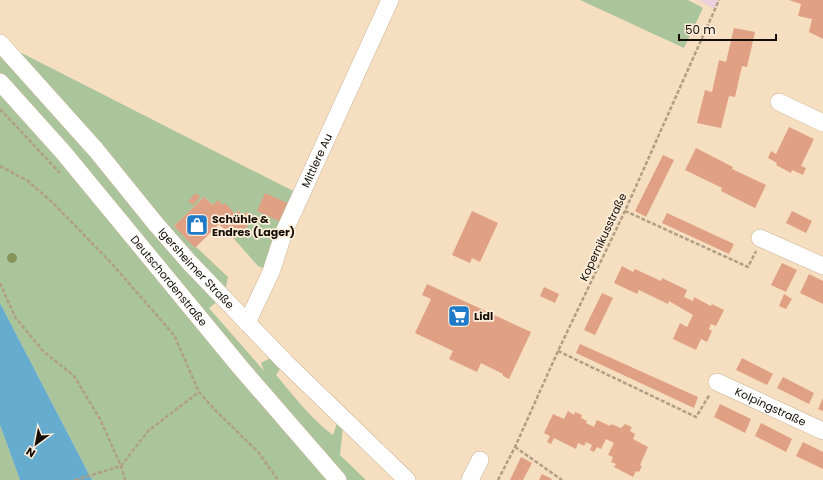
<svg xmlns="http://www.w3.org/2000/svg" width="823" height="480" font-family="Poppins,sans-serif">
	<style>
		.education { fill: #ebd1d9 }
		.green { fill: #aac59c }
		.water { fill: #66acce }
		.building { fill: #e0a083 }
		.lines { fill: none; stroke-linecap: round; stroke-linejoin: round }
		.minor-casing { stroke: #cab495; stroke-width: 18 }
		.path { stroke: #b09e85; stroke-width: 2.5; stroke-dasharray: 4 2; stroke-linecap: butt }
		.minor { stroke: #fff; stroke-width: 17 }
		.tree { fill: #87955a }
		.labels { text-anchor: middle; stroke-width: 3.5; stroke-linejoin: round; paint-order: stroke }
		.street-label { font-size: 11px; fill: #140d03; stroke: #fceedb }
		.poi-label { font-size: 11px; font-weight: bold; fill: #140d03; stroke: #fceedb; text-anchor: start }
	</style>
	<rect width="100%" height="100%" fill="#f6dfc0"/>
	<path class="education" d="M698,0h21l-4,9z"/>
	<g class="green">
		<path d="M580,0h108l15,8 -19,40z"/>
		<path d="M0,42l301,153 -30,77 -13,-6 -24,-27 22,-22 -9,-5 -4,3 -5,-5 -3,4 -10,-10 -2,1h-10l-9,-8 -30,29 54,51 -4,19 -15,12 55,63 -3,-8 17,-9 7,8 -9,13c18,21 35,44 57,60l7,-21 4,4 -4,37 26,25h-274l-92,-177z"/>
		<path d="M0,425l20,55h-20z"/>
	</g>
	<path class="water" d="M0,303l92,177h-72l-20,-55z"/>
	<g class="building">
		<path d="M789,0h34v39l-14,-7 3,-13 -14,-3 3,-12z"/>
		<path d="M734,28l21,4 -8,35 -5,-1 -7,31 -6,-1 -8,32 -24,-5 8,-33 7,2 7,-32 7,2z"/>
		<path d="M789,127l25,12 -13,27 5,2 -3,7 -11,-5 -1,3 -15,-8 1,-2 -9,-5 3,-7 5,3z"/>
		<path d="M696,148l37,19 -1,2 34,16 -11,23 -34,-17 1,-3 -37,-18z"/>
		<path d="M663,155l11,5 -28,57 -11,-6z"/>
		<path d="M196,193l4,4 -7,8 -5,-4z"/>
		<path d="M265,193l22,10 -8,18 -22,-10z"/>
		<path d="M204,197l9,8 5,-5 5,5 2,-2 10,11 3,-4 5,5 4,-3 9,5 -22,22 -15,-15 -24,24 -21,-22z"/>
		<path d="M472,211l26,12 -18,39 -8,-4 -2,5 -18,-8z"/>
		<path d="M792,211l20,10 -6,12 -20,-10z"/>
		<path d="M667,213l67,31 -5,10 -67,-31z"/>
		<path d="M782,263l15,7 -11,22 -15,-7z"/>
		<path d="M622,266l11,6 2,-3 26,12 1,-3 25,12 -3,7 9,4 1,-4 17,9 1,-2 12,6 -8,16 -5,-2 -2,5 3,2 -5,11 -6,-3 -5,11 -23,-11 7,-16 7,4 6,-12 -24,-14 -1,3 -29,-14 -2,4 -23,-11z"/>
		<path d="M809,274l14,7v23l-23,-11z"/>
		<path d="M427,284l104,48 -22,47 -6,-3v-2l-22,-11 -4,9 -28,-13 4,-8 -38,-18 16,-34 -9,-4z"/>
		<path d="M544,287l15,7 -4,9 -15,-7z"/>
		<path d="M602,293l11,5 -18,37 -11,-5z"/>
		<path d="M784,294l8,5 -6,10 -7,-3z"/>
		<path d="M580,344l118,53 -4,11 -118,-55z"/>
		<path d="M742,358l31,16 -6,11 -31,-15z"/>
		<path d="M783,377l31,16 -5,11 -32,-16z"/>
		<path d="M823,398v13l-5,-2z"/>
		<path d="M720,404l31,15 -6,14 -31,-16z"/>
		<path d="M568,411l6,4 1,-3 7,3 -1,3 6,3 -1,2 8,4 3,-7 13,6 1,-2 10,4 4,-4 7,3 -2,4 5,3 -2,5 15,8 -8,18 2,1 -3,6 -3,-1 -3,6 -19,-10 2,-3 -5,-2 2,-5 -5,-2 6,-12 -8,-4 -5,10 -4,-2 -3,5 -4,-2 2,-5 -6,-3 -2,4 -6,-3 -2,6 -22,-11 -3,6 -4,-2 3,-6 -6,-3 9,-19 11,5z"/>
		<path d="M761,423l31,16 -6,13 -31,-16z"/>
		<path d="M803,442l20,10v17l-27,-13z"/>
		<path d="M521,457l11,6 -9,17h-13z"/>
		<path d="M542,474l10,5 -1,1h-12z"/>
	</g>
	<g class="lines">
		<g class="minor-casing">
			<g id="minor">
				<path id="s1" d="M0,43l96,107 59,73 34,39 96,100 122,118"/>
				<path id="s2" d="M0,82l63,70 177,215 98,113"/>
				<path d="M779,102l44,21"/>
				<path d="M760,238l63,28"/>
				<path id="s3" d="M247,323l24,-51 13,-40 106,-232"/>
				<path id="s4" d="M717,382l106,49"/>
				<path d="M470,480l10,-20"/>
			</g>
		</g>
		<g class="path">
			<path d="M0,109l60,64"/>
			<path d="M0,166l28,15 26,23 59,61 61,70 25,57 15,17 45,44 19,27"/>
			<path d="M625,211l123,56 8,-16"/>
			<path d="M0,283l15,34 28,34 31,25 26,43 21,47 4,14"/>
			<path d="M558,351l138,66 14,-23"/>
			<path d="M515,447l47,33"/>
			<path d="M75,480l46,-14 27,-35 51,-39"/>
			<path d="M498,480l17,-33 43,-96 67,-140 94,-211"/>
		</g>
		<use href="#minor" class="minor"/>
	</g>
	<circle class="tree" cx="12" cy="258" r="5"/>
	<defs>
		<g id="shop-square" transform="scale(1.15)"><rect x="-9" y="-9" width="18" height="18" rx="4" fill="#1f7ac7" stroke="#fceedb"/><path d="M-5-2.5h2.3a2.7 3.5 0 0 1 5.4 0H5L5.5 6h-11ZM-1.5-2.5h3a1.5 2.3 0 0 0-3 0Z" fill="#fff"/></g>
		<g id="supermarket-square" transform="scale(1.15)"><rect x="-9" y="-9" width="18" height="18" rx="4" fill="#1f7ac7" stroke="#fceedb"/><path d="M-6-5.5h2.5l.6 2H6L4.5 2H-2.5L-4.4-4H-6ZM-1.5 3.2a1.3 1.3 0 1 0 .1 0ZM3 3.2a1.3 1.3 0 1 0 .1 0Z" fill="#fff"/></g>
	</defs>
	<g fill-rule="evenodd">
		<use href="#shop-square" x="197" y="225"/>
		<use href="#supermarket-square" x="459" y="316"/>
	</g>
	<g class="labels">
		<g class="street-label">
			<text dy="4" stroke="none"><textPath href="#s3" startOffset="177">Mittlere Au</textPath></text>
			<text transform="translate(603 237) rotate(-65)" y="4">Kopernikusstraße</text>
			<text dy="4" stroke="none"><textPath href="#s1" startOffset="299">Igersheimer Straße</textPath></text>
			<text dy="4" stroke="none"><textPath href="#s2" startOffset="261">Deutschordenstraße</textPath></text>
			<text dy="4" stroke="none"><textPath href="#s4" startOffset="59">Kolpingstraße</textPath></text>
		</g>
		<g class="poi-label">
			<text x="212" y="223">Schühle &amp;<tspan x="212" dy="13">Endres (Lager)</tspan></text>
			<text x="474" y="320">Lidl</text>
		</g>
	</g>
	<g transform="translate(36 444) rotate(212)" stroke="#fceedb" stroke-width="3" paint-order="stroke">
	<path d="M0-3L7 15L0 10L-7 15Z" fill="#140d03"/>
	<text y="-6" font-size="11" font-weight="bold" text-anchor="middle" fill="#140d03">N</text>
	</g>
	<path d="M679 34v6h97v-6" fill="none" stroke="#140d03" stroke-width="2"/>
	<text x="685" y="34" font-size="12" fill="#140d03" stroke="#fceedb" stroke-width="3" paint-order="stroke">50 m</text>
</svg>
